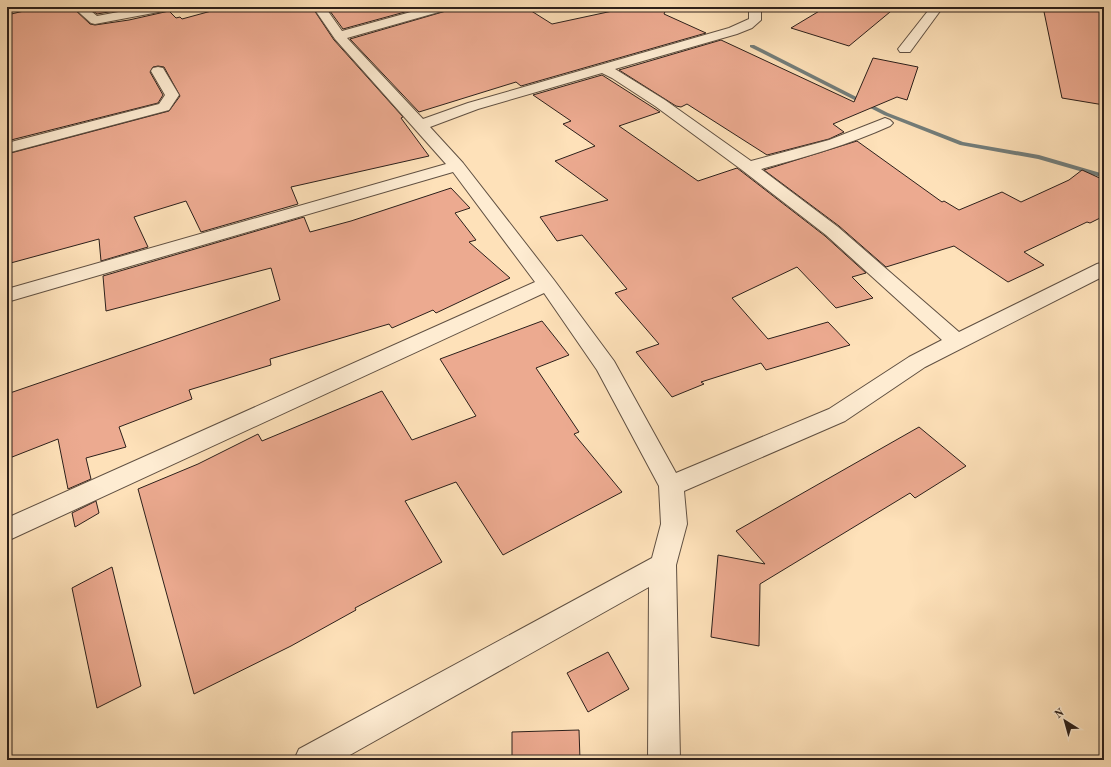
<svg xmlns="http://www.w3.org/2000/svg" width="1111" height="767" font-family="'Old Standard TT',serif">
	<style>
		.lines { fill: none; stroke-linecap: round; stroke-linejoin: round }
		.stream { fill: #737d7a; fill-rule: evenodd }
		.building { fill: #ecaa90; stroke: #2c201b }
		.street-casing { stroke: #605042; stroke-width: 2 }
		.street { fill: #feecd2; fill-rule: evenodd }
	</style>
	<rect width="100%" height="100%" fill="#fee1b9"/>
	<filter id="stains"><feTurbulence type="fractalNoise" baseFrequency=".005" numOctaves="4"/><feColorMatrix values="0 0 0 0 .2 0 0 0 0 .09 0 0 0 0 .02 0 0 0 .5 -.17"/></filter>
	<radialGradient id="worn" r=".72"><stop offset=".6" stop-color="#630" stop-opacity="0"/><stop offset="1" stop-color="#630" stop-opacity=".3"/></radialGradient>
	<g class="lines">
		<path class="stream" d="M750,45h4l134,68 75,29 76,13 65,19v4l-66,-19 -78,-14 -76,-30 -134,-68z"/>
	</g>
	<g class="building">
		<path d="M41,7h31l18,17 5,1 34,-5 40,-9 7,7 4,-1 2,2 44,-12h86l22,33 69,77 -2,1 28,38 -138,31 7,17 -97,28 -15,-31 -52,16 14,30 -47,14 -2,-22 -92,25v-110l162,-43 11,-15 -16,-29 -6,-1 -5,1 -3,5 13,23 -5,8 -151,38v-126z"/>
		<path d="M88,7h28l4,3 -23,4z"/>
		<path d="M327,7h96l-80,22z"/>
		<path d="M449,7h76l27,17 79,-17h36l-3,7 42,19 -185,53 -5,-4 -97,30 -69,-73 96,-28z"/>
		<path d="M826,7h70l-47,39 -58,-18z"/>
		<path d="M1043,7h61v98l-42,-7z"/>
		<path d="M721,40l133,62 19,-44 45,9 -11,33 -10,-3 -64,27 11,8 -15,7 -62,16 -80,-51 -6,3 -5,-1 -57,-36z"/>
		<path d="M602,75l58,37 -41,14 79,55 39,-13 88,68 41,37 -14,4 21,21 -37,10 -39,-41 -65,31 36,41 60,-17 22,23 -84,25 -5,-7 -60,19 3,2 -32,13 -36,-45 23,-8 -44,-51 12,-4 -45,-54 -25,6 -17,-24 68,-17 -53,-39 40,-15 -32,-22 8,-3 -38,-26z"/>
		<path d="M857,141l85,61 2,-1 15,9 43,-18 19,10 48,-22 13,-10 22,10v36l-14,7 -3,-1 -63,30 20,13 -36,17 -54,-36 -68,21 -47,-41 -75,-56z"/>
		<path d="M451,188l19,20 -15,5 21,27 -7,2 41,36 -74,35 -3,-3 -41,18 -3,-4 -119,35 1,6 -82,25 3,9 -73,28 7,20 -40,11 5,21 -23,10 -10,-50 -51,20v-65l273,-94 -9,-32 -165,43 -3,-35 201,-59 6,15 41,-11z"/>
		<path d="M542,321l27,34 -33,13 43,64 -5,2 48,58 -119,63 -47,-73 -51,19 37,61 -87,46 1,2 -65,36 -97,48 -56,-205 60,-25 60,-30 4,7 120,-50 30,49 64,-24 -36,-57z"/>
		<path d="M919,427l47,39 -51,32 -5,-5 -150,91 -1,62 -48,-9 7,-82 47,9 -29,-33z"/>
		<path d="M96,501l3,12 -24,14 -3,-14z"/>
		<path d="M112,567l29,119 -44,22 -25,-120z"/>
		<path d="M608,652l21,37 -41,23 -21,-39z"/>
		<path d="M579,730l1,30h-68v-28z"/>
	</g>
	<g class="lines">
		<g class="street-casing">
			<g id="street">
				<path d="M73,7h13l11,9 48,-9h25l-2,3 -4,1 -69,13 -4,-1z"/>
				<path d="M313,7h12l17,24 87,-24h19l-2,3 -99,28 76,81 45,-16 261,-75 20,-9v-12h12v13l-9,8 -15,6 -122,35 50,31 86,61 78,-21 51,-20 5,-2 5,2 3,3 -3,3c-42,19 -85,31 -129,43l77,58 121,105 138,-68 7,-2v14l-179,91 -80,54 -161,70 3,33 -11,41 4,195h-32l1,-173 -308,173h-47l5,-11 353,-191 9,-34 -2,-38 -62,-116 -53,-77 -537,248v-23l528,-236 -82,-110 -446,130v-13l439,-125 -111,-125zM602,73l10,5 43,28 87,64 84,65 116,105 -33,17 -80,52 -153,64 -62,-112 -60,-81 -91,-117 -33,-36 48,-18z"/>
				<path d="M931,7h12l-33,45h-10l-2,-3z"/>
				<path d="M158,67l5,1 16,27 -10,15 -162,43v-10l152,-39 6,-9 -14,-24 2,-3z"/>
			</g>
		</g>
		<use href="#street" class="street"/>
	</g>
	<rect width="1111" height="767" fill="none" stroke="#fee1b9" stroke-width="24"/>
	<rect x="8" y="8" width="1095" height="751" fill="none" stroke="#2c201b" stroke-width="2"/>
	<rect x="12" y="12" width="1087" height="743" fill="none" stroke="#2c201b"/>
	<g transform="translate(1065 721) rotate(323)" stroke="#feecd2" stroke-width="3" paint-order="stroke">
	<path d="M0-3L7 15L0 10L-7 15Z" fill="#2c201b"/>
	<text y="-6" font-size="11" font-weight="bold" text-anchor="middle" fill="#2c201b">N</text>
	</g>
	<rect width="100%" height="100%" filter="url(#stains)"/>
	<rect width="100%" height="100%" fill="url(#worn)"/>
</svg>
